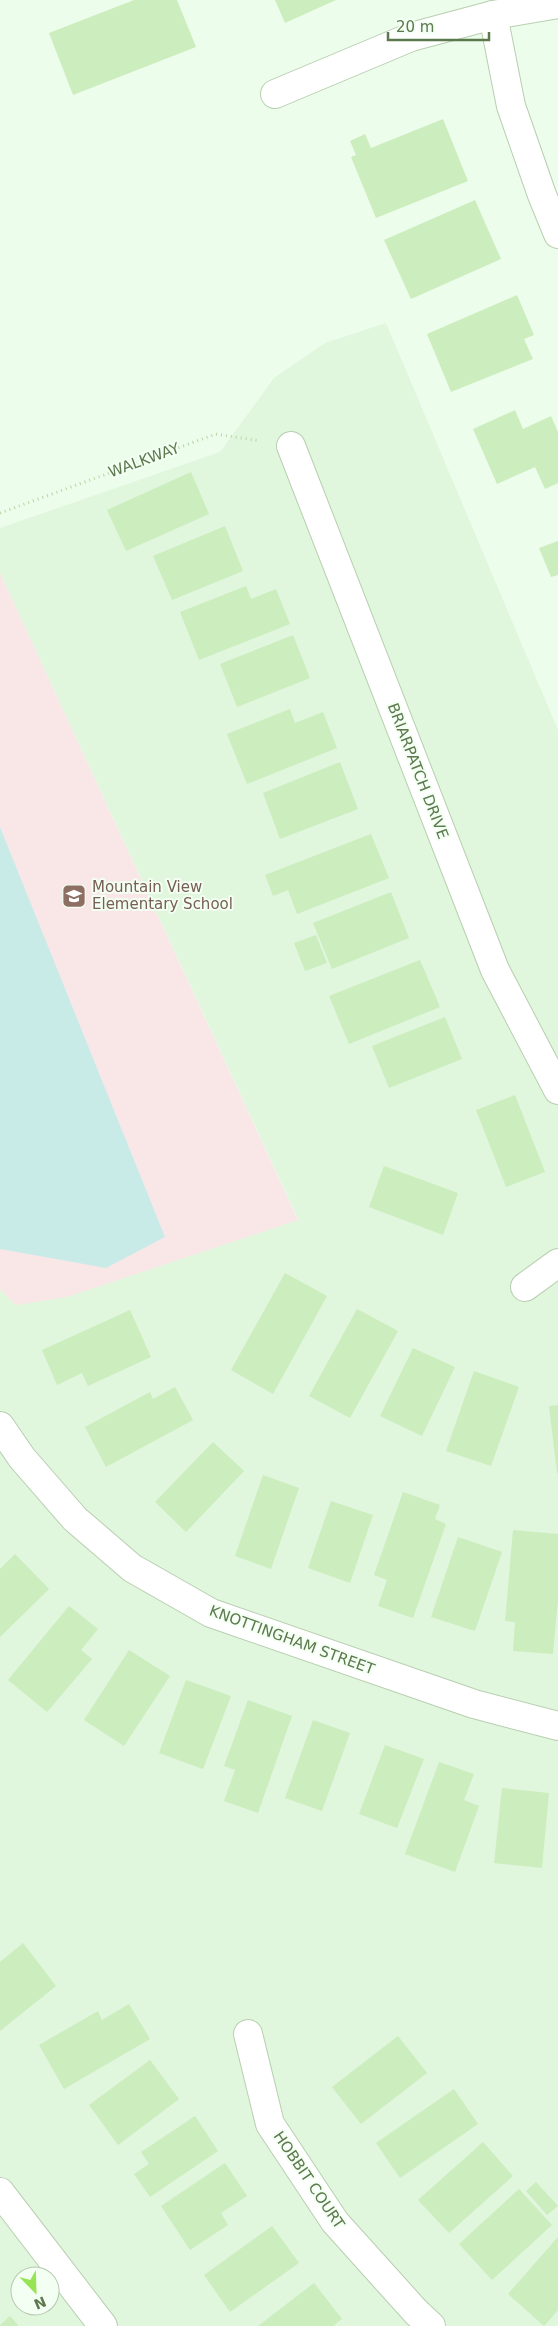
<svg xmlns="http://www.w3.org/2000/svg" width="558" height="2326" font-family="'DejaVu Sans',sans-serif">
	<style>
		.residential { fill: #e0f6dd; fill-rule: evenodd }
		.education { fill: #f9e7e8 }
		.green { fill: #c9ebe8 }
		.building { fill: #ccedbe }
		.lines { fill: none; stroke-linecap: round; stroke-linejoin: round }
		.minor-casing { stroke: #b8cfb0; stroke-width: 30 }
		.path { stroke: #b4d8a5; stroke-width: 3; stroke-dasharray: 1 4; stroke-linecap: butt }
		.minor { stroke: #fff; stroke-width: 28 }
		.labels { text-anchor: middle; stroke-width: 4; stroke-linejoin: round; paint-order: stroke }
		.street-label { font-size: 15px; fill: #5c784d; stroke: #f3fff2 }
		.education-label { font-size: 15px; fill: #785e54; stroke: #f3fff2; text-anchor: start }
	</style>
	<rect width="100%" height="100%" fill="#edfdeb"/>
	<path class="residential" d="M386,323l172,407v1596h-558v-1037l16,16 282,-86 -298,-646v-45l220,-76 54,-74 51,-35zM20,2276h30v30h-30z"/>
	<path class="education" d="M0,573l298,647 -231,77 -51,8 -16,-16z"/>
	<path class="green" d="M0,827l165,410 -59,31 -106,-19z"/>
	<g class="building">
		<path d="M134,0h43l19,47 -123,48 -24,-62z"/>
		<path d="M275,0h61l-51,23z"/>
		<path d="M443,119l25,62 -92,37 -25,-61 5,-2 -6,-14 15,-7 6,14z"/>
		<path d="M475,200l26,59 -90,40 -27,-59z"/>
		<path d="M517,295l17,40 -10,4 9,20 -82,33 -24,-58z"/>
		<path d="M515,410l8,19 28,-13 7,16v51l-13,6 -10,-22 -38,17 -24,-55z"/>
		<path d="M191,472l18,42 -83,37 -19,-41z"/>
		<path d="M225,526l18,45 -71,29 -19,-44z"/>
		<path d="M558,541v34l-7,2 -12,-29z"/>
		<path d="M246,586l5,13 25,-10 14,35 -91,36 -19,-48z"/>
		<path d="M293,635l17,43 -73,29 -17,-43z"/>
		<path d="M290,709l5,14 28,-11 14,36 -90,36 -20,-50z"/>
		<path d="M340,762l18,47 -78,30 -17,-46z"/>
		<path d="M371,834l18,44 -92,36 -9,-24 -15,6 -8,-21z"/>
		<path d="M391,892l18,46 -77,31 -19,-46z"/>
		<path d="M316,935l11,28 -22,8 -11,-28z"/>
		<path d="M420,960l20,47 -91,37 -20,-48z"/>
		<path d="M445,1017l17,42 -73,29 -17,-42z"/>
		<path d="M515,1095l30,77 -39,15 -30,-77z"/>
		<path d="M384,1166l74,27 -15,42 -74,-28z"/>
		<path d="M285,1273l42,23 -54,98 -42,-24z"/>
		<path d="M357,1309l41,22 -48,87 -41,-22z"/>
		<path d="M130,1310l21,47 -63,29 -6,-13 -25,12 -15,-35z"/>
		<path d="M413,1348l42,19 -33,69 -42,-20z"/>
		<path d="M474,1371l45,16 -28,79 -45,-15z"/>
		<path d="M175,1387l18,33 -87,47 -21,-40 65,-35 3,7z"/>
		<path d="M558,1405v68h-1l-8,-67z"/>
		<path d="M213,1442l31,29 -58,61 -31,-30z"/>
		<path d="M263,1475l36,13 -28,81 -36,-13z"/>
		<path d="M403,1492l37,13 -5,14 11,5 -33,94 -35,-12 9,-26 -13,-5z"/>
		<path d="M331,1501l42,14 -23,68 -42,-15z"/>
		<path d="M513,1530l45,4v66l-5,54 -40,-3 2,-29 -10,-1z"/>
		<path d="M458,1537l44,15 -27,79 -44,-14z"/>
		<path d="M15,1554l34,35 -49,48v-68z"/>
		<path d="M69,1606l29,23 -17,21 11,9 -45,53 -39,-32z"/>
		<path d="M129,1650l41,26 -46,70 -40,-26z"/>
		<path d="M186,1680l45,16 -28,73 -44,-16z"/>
		<path d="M248,1700l44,16 -34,97 -34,-12 11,-31 -11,-4z"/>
		<path d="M313,1720l37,13 -28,78 -37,-13z"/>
		<path d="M385,1745l39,14 -27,69 -38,-14z"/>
		<path d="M439,1762l35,12 -10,26 15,6 -24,66 -50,-18z"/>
		<path d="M502,1788l47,5 -7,75 -48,-5z"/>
		<path d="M23,1943l33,43 -56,45v-69z"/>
		<path d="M129,2004l21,35 -86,50 -25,-44 59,-34 4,9z"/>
		<path d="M398,2036l29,37 -66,51 -29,-37z"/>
		<path d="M150,2060l29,39 -61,46 -29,-40z"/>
		<path d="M454,2089l24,35 -78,54 -24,-35z"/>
		<path d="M195,2116l23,35 -68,46 -16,-23 15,-10 -8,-12z"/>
		<path d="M483,2142l30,34 -64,57 -31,-33z"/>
		<path d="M225,2163l22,33 -26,17 7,12 -38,25 -29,-44z"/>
		<path d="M536,2182l22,24 -11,9 -21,-24z"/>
		<path d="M519,2189l33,36 -60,55 -33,-36z"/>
		<path d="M272,2226l27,37 -69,49 -26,-37z"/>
		<path d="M558,2237v73l-14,16 -36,-32z"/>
		<path d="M314,2283l28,36 -9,7h-75z"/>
		<path d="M10,2316l9,10h-19v-1z"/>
	</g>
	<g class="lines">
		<g class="minor-casing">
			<g id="minor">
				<path d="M493,15l18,91 31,89 16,39"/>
				<path d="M275,94l136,-57 82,-22 65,-11"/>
				<path d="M291,446l204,524 63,120"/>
				<path d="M525,1287l33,-24"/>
				<path d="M0,1426l22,32 53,61 57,49 79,45 263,91 84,22"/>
				<path d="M248,2034l22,90 65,98 81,90 15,14"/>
				<path d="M0,2192l103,134"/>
			</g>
		</g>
		<path class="path" d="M0,513l216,-79 44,7"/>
		<use href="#minor" class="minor"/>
	</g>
	<defs>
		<g id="school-square" transform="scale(1.25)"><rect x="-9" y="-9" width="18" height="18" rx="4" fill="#8d6e63" stroke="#f3fff2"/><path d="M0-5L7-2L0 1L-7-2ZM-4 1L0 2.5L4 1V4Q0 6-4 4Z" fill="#fff"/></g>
	</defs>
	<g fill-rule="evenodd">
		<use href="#school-square" x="74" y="896"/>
	</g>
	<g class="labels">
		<g class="street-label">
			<text transform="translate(144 460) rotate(-20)" y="5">WALKWAY</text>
			<text transform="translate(418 771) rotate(69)" y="5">BRIARPATCH DRIVE</text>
			<text transform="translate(292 1640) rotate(20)" y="5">KNOTTINGHAM STREET</text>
			<text transform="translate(309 2180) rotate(56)" y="5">HOBBIT COURT</text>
		</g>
		<g class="education-label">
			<text x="92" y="892">Mountain View<tspan x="92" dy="17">Elementary School</tspan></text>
		</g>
	</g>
	<g transform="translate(35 2291) rotate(157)"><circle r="24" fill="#f3fff2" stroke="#b7c9b0"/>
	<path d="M0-4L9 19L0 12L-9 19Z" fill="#96e453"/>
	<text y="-8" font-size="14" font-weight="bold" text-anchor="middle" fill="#5c784d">N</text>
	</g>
	<path d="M388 32v8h101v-8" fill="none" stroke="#5c784d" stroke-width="2.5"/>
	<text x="396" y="32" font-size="15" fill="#5c784d" stroke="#f3fff2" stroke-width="4" paint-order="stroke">20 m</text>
</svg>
